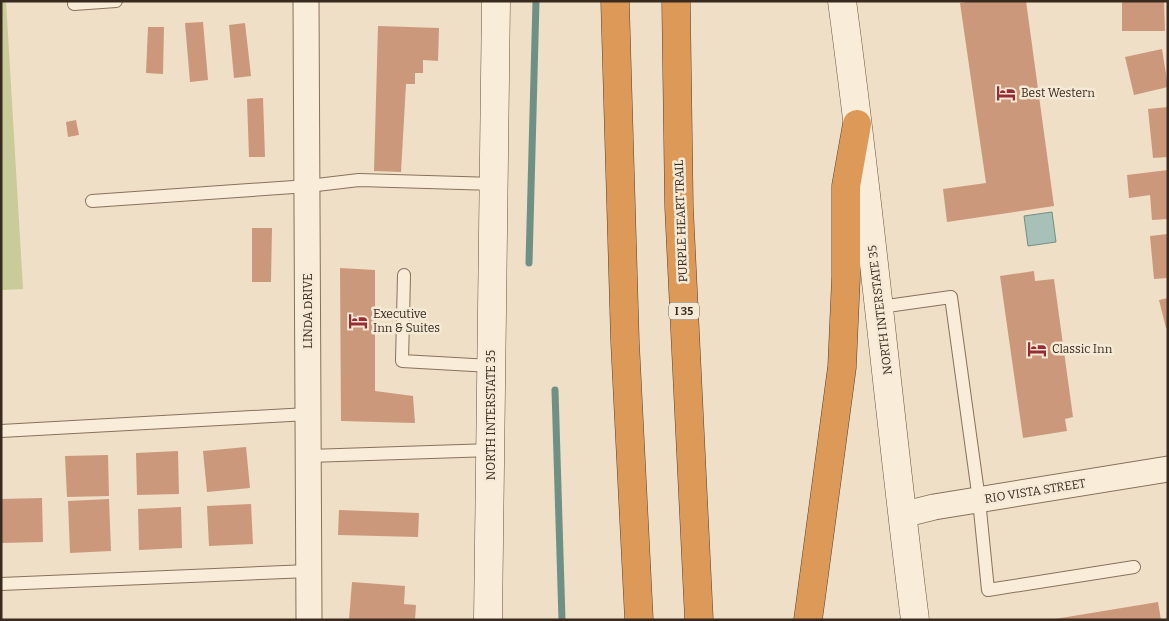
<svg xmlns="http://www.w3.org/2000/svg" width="1169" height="621" font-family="Bitter,serif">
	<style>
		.green { fill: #c9cc99 }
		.water { fill: #a7c1b8; stroke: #6e9085 }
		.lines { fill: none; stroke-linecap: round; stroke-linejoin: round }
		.stream { stroke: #6e9085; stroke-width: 7 }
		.building { fill: #cc987c }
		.service-casing { stroke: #89715c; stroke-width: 14 }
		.minor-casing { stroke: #89715c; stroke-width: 27 }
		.secondary-casing { stroke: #6b523f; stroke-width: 29 }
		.motorway-casing { stroke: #573f30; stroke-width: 29 }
		.service { stroke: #f9edd9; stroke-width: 12 }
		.minor { stroke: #f9edd9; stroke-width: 25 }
		.secondary { stroke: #f9edd9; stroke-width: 28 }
		.motorway { stroke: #dc9958; stroke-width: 28 }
		.labels { text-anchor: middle; stroke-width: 5; stroke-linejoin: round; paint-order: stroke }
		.shield { fill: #f5ead5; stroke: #716456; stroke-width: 1 }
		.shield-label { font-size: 11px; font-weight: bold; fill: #392a1f }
		.poi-label { font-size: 12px; fill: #392a1f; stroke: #f5ead5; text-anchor: start }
		.street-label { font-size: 12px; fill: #392a1f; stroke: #f5ead5 }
	</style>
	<rect width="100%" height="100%" fill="#eedfc6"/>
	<path class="green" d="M1,1h5l17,288 -22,1z"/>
	<path class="water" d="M1052,212l4,30 -28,4 -4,-30z"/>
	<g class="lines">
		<g class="stream">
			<path d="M529,263l7,-262"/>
			<path d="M555,390l7,230"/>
		</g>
	</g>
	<g class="building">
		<path d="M974,1h52l28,205 -107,16 -4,-33 43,-6 -26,-180z"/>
		<path d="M1122,1h42l1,30h-43z"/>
		<path d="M203,22l5,58 -18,2 -5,-59z"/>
		<path d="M245,23l6,53 -17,2 -5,-53z"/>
		<path d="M378,26l61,2 -1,33 -15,-1v13h-8v11h-9l-5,88 -27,-1z"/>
		<path d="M148,27h16l-1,47 -17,-1z"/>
		<path d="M1162,49l6,38 -34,8 -9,-38z"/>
		<path d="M263,98l2,59h-16l-2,-58z"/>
		<path d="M1168,107v50l-15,1 -5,-49z"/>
		<path d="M76,120l3,15 -11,2 -2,-15z"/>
		<path d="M1168,170v49l-16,1 -2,-25 -21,3 -2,-23z"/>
		<path d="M252,228h20l-1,54h-19z"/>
		<path d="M1168,234v44l-14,1 -4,-43z"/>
		<path d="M340,268l35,2v121l38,5 2,27 -74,-2z"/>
		<path d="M1034,271l1,10 19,-2 19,138 -8,2 2,12 -44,7 -23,-162z"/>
		<path d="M1168,298v30h-2l-7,-28z"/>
		<path d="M246,447l4,41 -43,4 -4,-41z"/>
		<path d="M178,451l1,43 -42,1 -1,-42z"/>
		<path d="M108,455l1,41 -42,1 -2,-41z"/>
		<path d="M42,498l1,44 -42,1v-44z"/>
		<path d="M109,499l2,52 -41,2 -2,-52z"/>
		<path d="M251,504l2,40 -44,2 -2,-40z"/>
		<path d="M181,507l1,41 -43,2 -1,-41z"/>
		<path d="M339,510l80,3 -1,24 -80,-2z"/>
		<path d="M352,582l53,4 -1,18 12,1 -1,15h-66z"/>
		<path d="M1158,602l3,18h-106v-1z"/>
	</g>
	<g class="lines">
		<g class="service-casing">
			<g id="service">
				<path d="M74,4l42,-3"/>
				<path d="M92,201l216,-15 51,-6 136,4"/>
				<path d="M404,275l-2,86 89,5"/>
				<path d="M880,307l71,-10 28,203 9,90 146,-23"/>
				<path d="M1,431l307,-17"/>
				<path d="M309,456l183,-6"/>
				<path d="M1,584l308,-13"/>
			</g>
		</g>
		<g class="minor-casing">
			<g id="minor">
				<path d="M306,1l3,619"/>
				<path d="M902,515l32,-8 234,-38"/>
			</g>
		</g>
		<g class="secondary-casing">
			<g id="secondary">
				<path d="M842,1c28,206 47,413 73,619"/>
				<path d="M488,620l8,-619"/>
			</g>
		</g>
		<g class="motorway-casing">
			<g id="motorway">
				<path d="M615,1l10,341 14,278"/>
				<path d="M676,1l3,206 20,413"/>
				<path d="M808,620l34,-253 4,-90v-91l11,-62"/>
			</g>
		</g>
		<use href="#service" class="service"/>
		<use href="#minor" class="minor"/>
		<use href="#secondary" class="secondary"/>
		<use href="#motorway" class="motorway"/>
	</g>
	<defs>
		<g id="hotel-bare" transform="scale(1.5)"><path d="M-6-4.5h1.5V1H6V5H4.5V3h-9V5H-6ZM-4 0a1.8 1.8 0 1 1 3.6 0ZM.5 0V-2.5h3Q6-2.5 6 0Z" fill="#972c34" stroke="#f5ead5" stroke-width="2.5" paint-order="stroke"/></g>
	</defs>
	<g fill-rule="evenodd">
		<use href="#hotel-bare" x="1006" y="93"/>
		<use href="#hotel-bare" x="358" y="321"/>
		<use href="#hotel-bare" x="1037" y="349"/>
	</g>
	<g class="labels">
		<rect class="shield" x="669" y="302.5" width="30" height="17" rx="4"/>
		<g class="shield-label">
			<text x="684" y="315">I 35</text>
		</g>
		<g class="poi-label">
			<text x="1021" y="97">Best Western</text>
			<text x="373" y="318">Executive<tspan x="373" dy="14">Inn &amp; Suites</tspan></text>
			<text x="1052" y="353">Classic Inn</text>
		</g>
		<g class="street-label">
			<text transform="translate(681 221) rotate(-92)" y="4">PURPLE HEART TRAIL</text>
			<text transform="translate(880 310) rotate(-97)" y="4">NORTH INTERSTATE 35</text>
			<text transform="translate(308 311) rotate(-90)" y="4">LINDA DRIVE</text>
			<text transform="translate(491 415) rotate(-90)" y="4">NORTH INTERSTATE 35</text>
			<text transform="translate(1035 491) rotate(-9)" y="4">RIO VISTA STREET</text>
		</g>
	</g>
	<rect width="1169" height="621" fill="none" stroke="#392a1f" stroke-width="5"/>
</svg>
